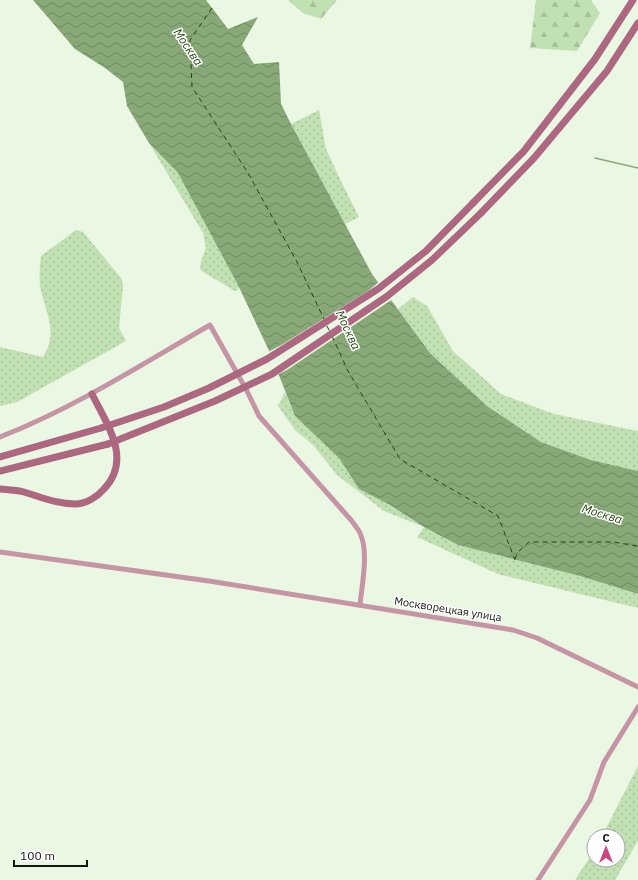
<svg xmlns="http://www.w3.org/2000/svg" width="638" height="880" font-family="'IBM Plex Sans',sans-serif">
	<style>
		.grass { fill: url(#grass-dots) }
		.forest { fill: url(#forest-firs) }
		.water { fill: url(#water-waves) }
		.pier { fill: #e9f7e3 }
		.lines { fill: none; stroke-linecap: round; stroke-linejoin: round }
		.stream { stroke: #88a977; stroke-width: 1.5 }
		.ferry { stroke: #23430e; stroke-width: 1; stroke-dasharray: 5 4; stroke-linecap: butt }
		.street { stroke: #c695a5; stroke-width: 5 }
		.secondary { stroke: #ad6780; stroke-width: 7 }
		.secondary-bridge { stroke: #ad6780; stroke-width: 7 }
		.labels { text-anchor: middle; stroke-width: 3; stroke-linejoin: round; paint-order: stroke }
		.street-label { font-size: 11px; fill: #11160f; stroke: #fff }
		.water-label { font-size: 12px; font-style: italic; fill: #23430e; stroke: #fff }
	</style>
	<defs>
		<pattern id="grass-dots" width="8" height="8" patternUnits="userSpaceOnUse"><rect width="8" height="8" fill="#c2e1b2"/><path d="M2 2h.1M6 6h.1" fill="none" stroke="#a6c098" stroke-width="1.8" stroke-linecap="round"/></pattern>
		<pattern id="forest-firs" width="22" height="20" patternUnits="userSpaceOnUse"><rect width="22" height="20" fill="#c2e1b2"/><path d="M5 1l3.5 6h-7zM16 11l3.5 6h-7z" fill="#a6c098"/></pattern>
		<pattern id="water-waves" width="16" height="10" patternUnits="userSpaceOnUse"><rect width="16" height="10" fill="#88a977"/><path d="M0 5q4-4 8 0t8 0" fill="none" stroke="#6e8960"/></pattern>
	</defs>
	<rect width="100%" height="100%" fill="#e9f7e3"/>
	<g class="grass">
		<path d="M319,110l7,39 14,30 19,38 -14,7 -54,-100z"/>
		<path d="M149,143l29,30 61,114 -1,3 -3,1 -32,-19 -3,-3 1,-8 5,-13 -3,-15z"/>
		<path d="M76,230l7,2 38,46 2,7 -4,43 7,13 -109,61 -17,4v-59l43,10c17,-27 1,-45 -3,-72 -1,-9 0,-19 1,-29z"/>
		<path d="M413,297l14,9 26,45 48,43 53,20 84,17v40l-47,-11 -50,-18 -54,-36 -57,-53 -32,-44z"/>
		<path d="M285,392l10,24 44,42 20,31 31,16 34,22 34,18 122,31 58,18v14l-140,-34 -81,-37 7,-10 -40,-16 -47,-36 -24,-30 -18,-15 -17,-24z"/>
		<path d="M638,766v75l-23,39h-40l19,-29v9h24v-24h-16z"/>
	</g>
	<g class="forest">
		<path d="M288,0h49l-16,19 -18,-6z"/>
		<path d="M536,0h55l9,13 -23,38 -47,-3z"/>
	</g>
	<path class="water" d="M33,0h173l22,29 30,-12 -16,28 12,19 25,-2 2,42 10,20 81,150 58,79 57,53 54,36 50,18 47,11v123l-58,-18 -122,-31 -34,-18 -34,-22 -31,-16 -20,-31 -44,-42 -24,-61 -32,-68 -61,-114 -29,-30 -22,-37 -4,-24 -18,-14 -30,-19z"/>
	<path class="pier" d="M380,281l13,18 -106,71 -10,5 -9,-23 15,-8 85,-53z"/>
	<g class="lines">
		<path class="stream" d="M595,158l43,10"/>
		<g class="ferry">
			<path d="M212,8l-22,32 2,47 56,86 49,89 27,57"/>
			<path d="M327,326l3,6"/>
			<path d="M332,336l16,35 52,88 98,57 17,44"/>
			<path d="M515,559l3,-7 11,-10h84l25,4"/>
		</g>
		<g class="street">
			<path d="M0,437c74,-29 141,-72 210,-112l37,66 12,25 92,104c3,4 7,9 9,13 9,19 2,51 0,72"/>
			<path d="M0,552l209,29 304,49 24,8 101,49"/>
			<path d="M538,880l52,-80 14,-38 34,-55"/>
		</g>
		<g class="secondary">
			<path d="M473,203l51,-52 71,-92 38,-59"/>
			<path d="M481,213l53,-55 73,-87 31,-48"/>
			<path d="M0,457l101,-29"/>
			<path d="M0,471l108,-27"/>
			<path d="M0,489c8,1 17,1 24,3 17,5 33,12 51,12 11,0 22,-7 29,-15 29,-30 2,-66 -12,-95"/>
		</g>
		<g class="secondary-bridge">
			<path d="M101,428l63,-21 45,-19 58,-29 111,-70 48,-38 47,-48"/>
			<path d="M108,444l107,-43 57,-27 114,-77 46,-37 49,-47"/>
		</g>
	</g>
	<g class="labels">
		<g class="street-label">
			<text transform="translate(448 609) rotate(9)" y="4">Москворецкая улица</text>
		</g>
		<g class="water-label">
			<text transform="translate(188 47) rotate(56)" y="4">Москва</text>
			<text transform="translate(348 330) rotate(65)" y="4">Москва</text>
			<text transform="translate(602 514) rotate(17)" y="4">Москва</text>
		</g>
	</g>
	<g transform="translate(606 848)"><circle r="19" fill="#ffffff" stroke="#a0a29f"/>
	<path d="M0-3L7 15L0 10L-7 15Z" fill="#ce4580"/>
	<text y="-6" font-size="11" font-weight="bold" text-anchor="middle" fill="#11160f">С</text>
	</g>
	<path d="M14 860v6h73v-6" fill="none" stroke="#11160f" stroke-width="2"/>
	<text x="20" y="860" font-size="12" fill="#11160f" stroke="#ffffff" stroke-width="3" paint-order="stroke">100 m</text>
</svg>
